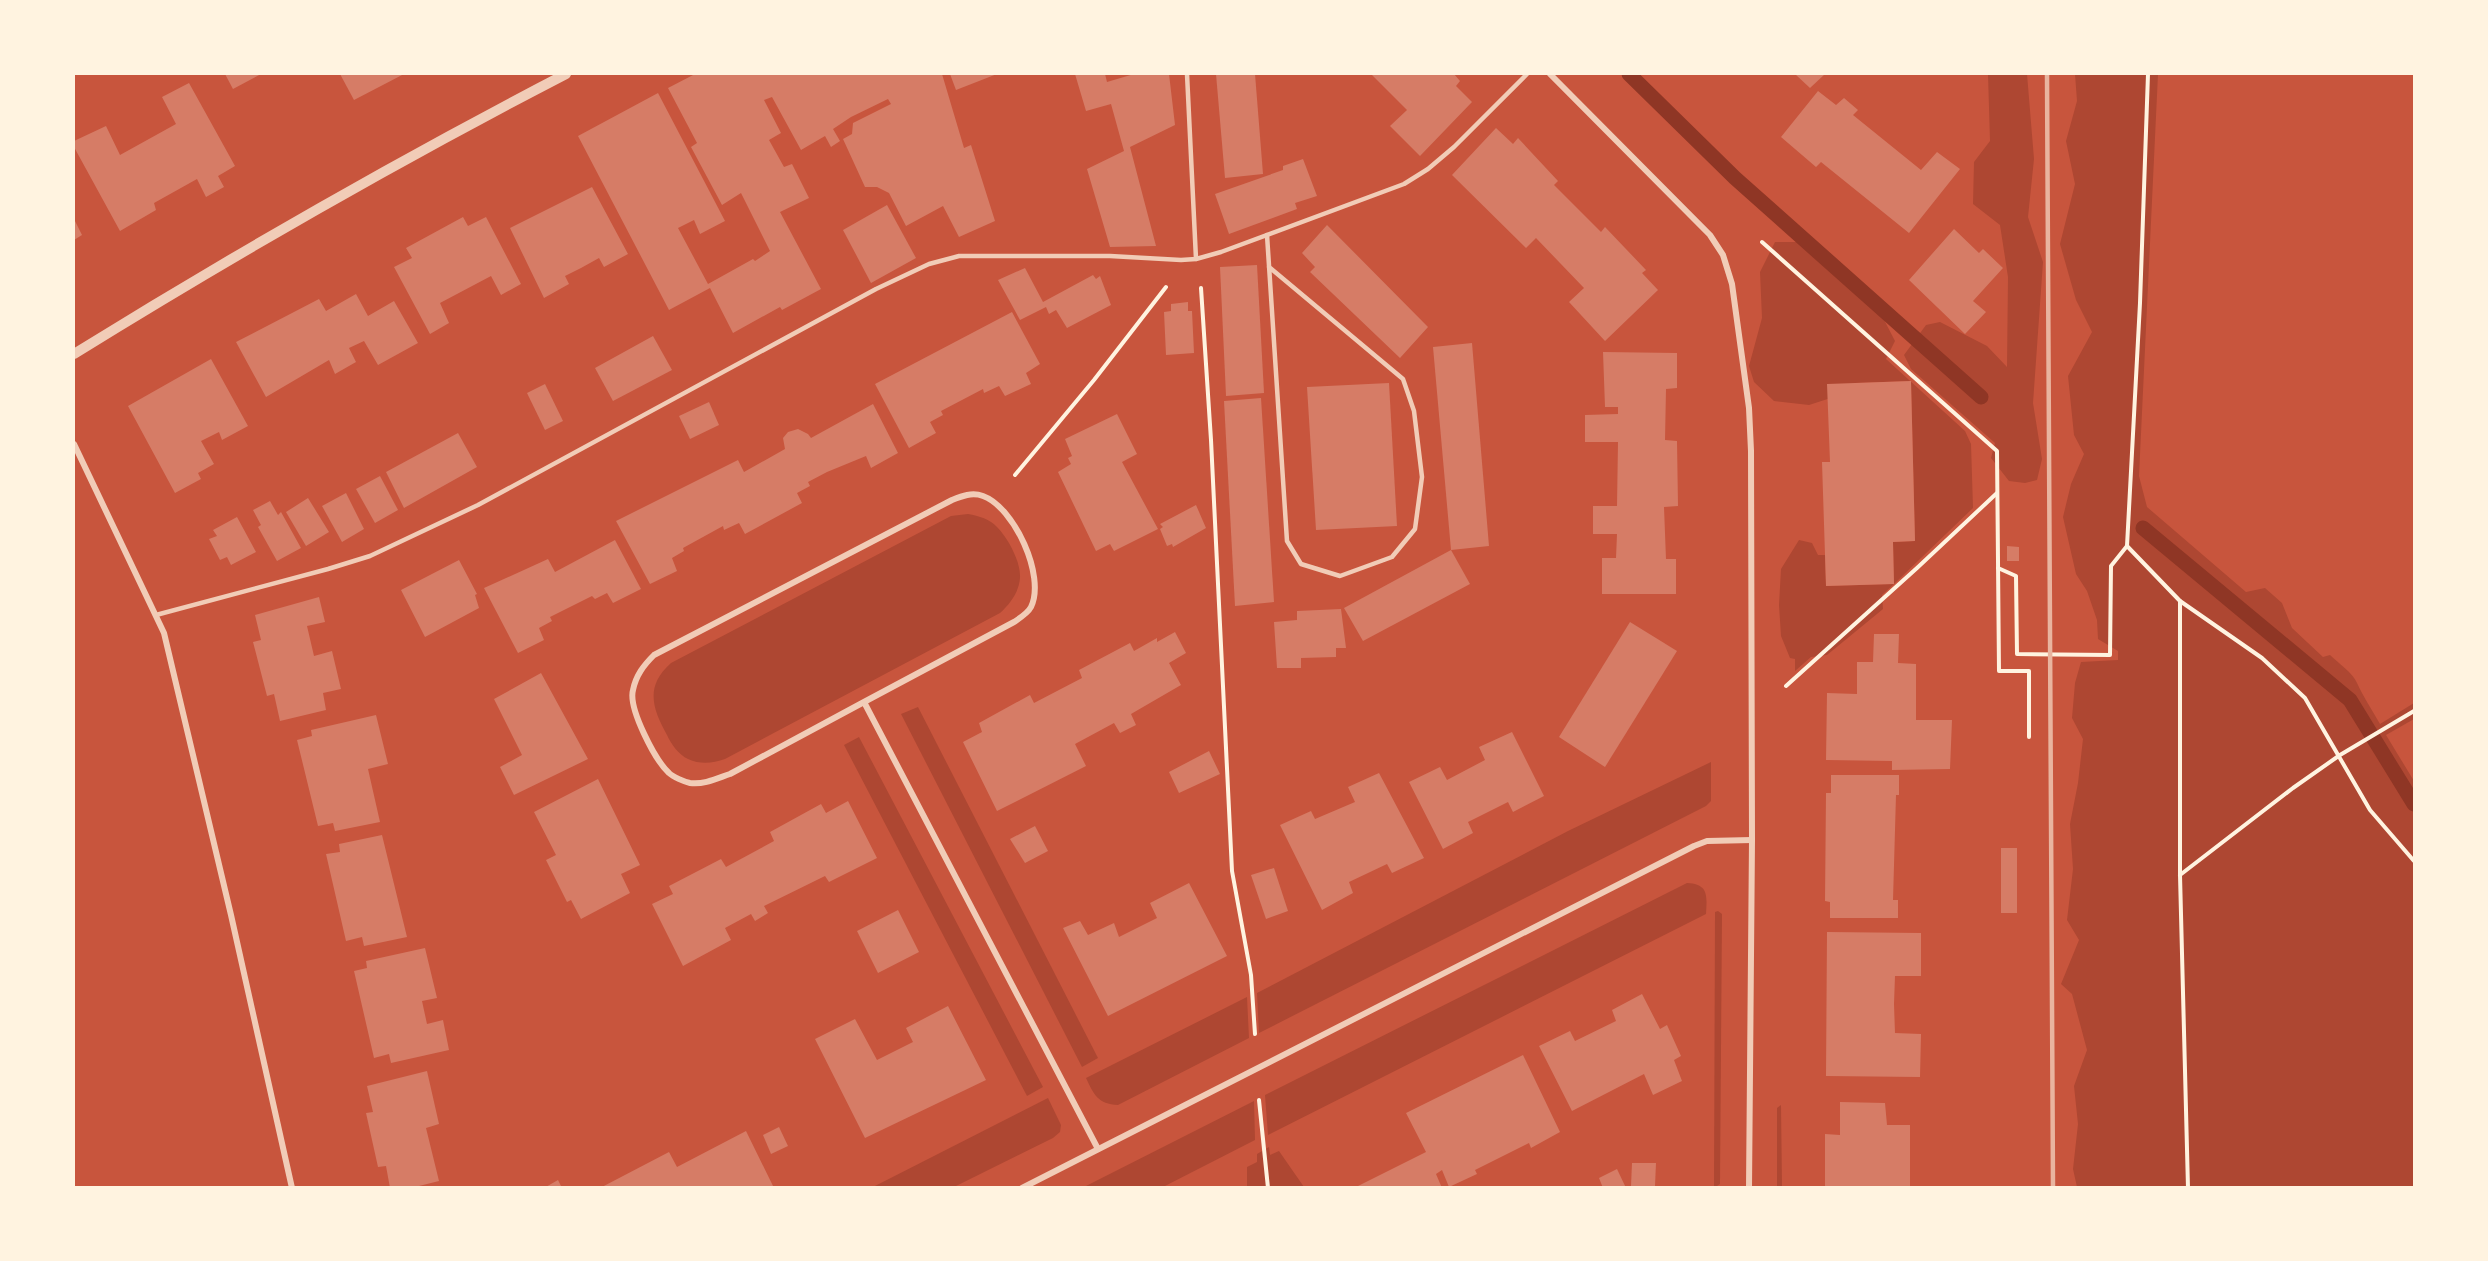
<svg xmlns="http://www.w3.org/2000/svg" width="2488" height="1261" font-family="'Source Serif 4',serif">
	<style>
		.green { fill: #ae4732 }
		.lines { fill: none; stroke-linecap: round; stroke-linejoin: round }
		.stream { stroke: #8f3625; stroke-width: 15 }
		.building { fill: #d67c66 }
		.path { stroke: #fff3e0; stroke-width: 4 }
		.service { stroke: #f1ccb7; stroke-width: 4.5 }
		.minor { stroke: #f1ccb7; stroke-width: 6 }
		.tertiary { stroke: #f1ccb7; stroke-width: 10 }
		.rail { stroke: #e9b49f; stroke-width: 4.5 }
	</style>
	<rect width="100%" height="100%" fill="#c8553d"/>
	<g class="green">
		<path d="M1988,74h39l7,85 -6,58 15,45 -10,141 9,56 -5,21 -12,3 -16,-2 -18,-23 4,-15 -84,-74 -7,-14 22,-30 14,-3 47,24 20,21 1,-90 -8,-52 -27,-21 1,-42 16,-21z"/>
		<path d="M2075,74h83l-19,402 8,31 99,85 19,-4 17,15 10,25 31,29 7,-2c8,8 23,18 27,28 6,13 15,27 23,41l34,-21v16l-28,16 28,46v406h-337l-4,-18 5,-45 -4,-38 13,-36 -15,-56 -11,-10 18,-44 -12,-20 6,-51 -3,-45 8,-41 5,-44 -11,-21 3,-35 6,-21 37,-2v-9l-20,-12 -1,-19 -10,-29 -11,-17 -13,-57 8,-33 13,-30 -10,-19 -6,-59 24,-44 -16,-32 -16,-56 15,-60 -9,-43 11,-40z"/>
		<path d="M1775,242h23l83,72 14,27 -9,18 79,72 6,13 2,64 -79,76 -12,11 1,14 -56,46 -16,2 -16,14v-12l-5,-1 -9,-22 -2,-31 2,-36 18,-29 13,3 6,12h7l1,31 68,-2 -1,-42 22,-1 -4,-160 -56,2 -15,12 -31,10 -35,-4 -20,-19 -5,-16 13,-48 -2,-46z"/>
		<path d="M968,514c11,2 22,5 29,13 11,11 24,35 23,51 -1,14 -10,26 -20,35l-275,146c-12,4 -24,6 -37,0 -9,-4 -17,-15 -21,-24 -15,-27 -22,-49 4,-72l280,-147z"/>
		<path d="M918,707l180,351 -16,9 -181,-353z"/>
		<path d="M859,737l184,350 -16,9 -183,-351z"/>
		<path d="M1711,762v39l-5,5 -447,227 -2,-40 311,-162z"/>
		<path d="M1687,883c22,1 20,13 19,31l-438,221 -3,-40z"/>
		<path d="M1718,911l4,3 -2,270 -6,4 1,-276z"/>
		<path d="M1247,997l2,41 -131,67c-20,-1 -24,-10 -32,-27z"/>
		<path d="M1048,1098l13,27 -1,7 -7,6 -99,49h-81z"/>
		<path d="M1254,1101l1,39 -92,47h-79z"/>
		<path d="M1781,1105l1,82h-5v-79z"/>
		<path d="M1269,1147l1,8 9,-4 25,36h-57v-20l10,-5v-8z"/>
	</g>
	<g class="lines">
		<g class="stream">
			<path d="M1629,74l106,104 246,219"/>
			<path d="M2143,528l207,172 64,104"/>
		</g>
	</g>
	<g class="building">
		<path d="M225,74h36l-28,15z"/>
		<path d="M340,74h64l-50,26z"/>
		<path d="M695,74h247l22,74 7,-3 24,76 -36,16 -16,-31 -37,20 -17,-33 -12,-6h-12l-22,-48 9,-5 1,-11 38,-19 -3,-5 -37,18 -18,12 7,12 -9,6 -6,-11 -24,14 -29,-53 -8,3 17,33 -12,7 15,27 8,-3 17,34 -29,14 41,77 -39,21 -2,-3 -47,26 -23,-45 -41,22 -91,-174 80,-43 67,128 -25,13 -6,-14 -16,8 30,56 45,-25 2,2 15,-10 -29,-58 -19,12 -31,-58 6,-4 -29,-55z"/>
		<path d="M950,74h47l-41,16z"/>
		<path d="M1075,74h30l2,8 27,-8h35l6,51 -45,22 26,99 -46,1 -23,-78 37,-18 -13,-47 -25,7z"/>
		<path d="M1216,74h39l8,100 -38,4z"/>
		<path d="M1371,74h83l6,7 -4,5 16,16 -52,54 -30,-30 17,-16z"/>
		<path d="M1795,74h30l-15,14z"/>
		<path d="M189,83l46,83 -17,10 6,11 -18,10 -9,-18 -43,24 2,7 -36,21 -46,-84v-6l32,-15 14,29 56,-31 -14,-27z"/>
		<path d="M1818,91l18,14 8,-7 14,12 -5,5 68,55 16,-18 23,17 -51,64 -88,-71 -5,5 -35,-30z"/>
		<path d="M1496,128l17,16 5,-6 40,43 -4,4 47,47 4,-5 41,43 -4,3 16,17 -53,51 -36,-39 15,-14 -48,-50 -10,10 -74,-73z"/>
		<path d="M1303,159l14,37 -22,7 2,6 -68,25 -14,-40 68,-24v-4z"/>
		<path d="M592,187l36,67 -24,13 -5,-9 -18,10 -16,8 4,8 -25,14 -34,-70z"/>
		<path d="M887,205l29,53 -45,25 -28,-53z"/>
		<path d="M463,217l5,9 18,-9 35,67 -20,11 -10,-19 -51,27 9,20 -19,11 -36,-67 18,-9 -6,-10z"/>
		<path d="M74,219l8,16 -8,5z"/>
		<path d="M1327,225l101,102 -28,31 -90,-86 5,-5 -13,-14z"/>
		<path d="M1954,229l25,24 4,-4 20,19 -30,33 13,11 -21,22 -56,-54z"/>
		<path d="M1257,265l7,128 -38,3 -6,-129z"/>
		<path d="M1025,268l18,34 50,-27 3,4 4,-3 11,29 -44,23 -11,-18 -7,4 -3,-7 -26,13 -22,-40z"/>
		<path d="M356,294l12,22 26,-15 24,42 -40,22 -14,-24 -15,7 7,14 -21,12 -6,-14 -63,37 -30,-55 83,-43 7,12z"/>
		<path d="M1188,302v9h4l2,42 -28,2 -2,-43 7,-1v-7z"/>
		<path d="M1012,312l28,52 -14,9 5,11 -26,12 -6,-10 -15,7 -1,-4 -42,22 2,4 -13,7 6,11 -27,15 -34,-64z"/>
		<path d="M653,336l19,34 -59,31 -18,-33z"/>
		<path d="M1472,343l17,203 -38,4 -18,-203z"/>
		<path d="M1603,352l74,1v35l-11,1 -1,51 12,1 1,65 -14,1 2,52h10v35h-74v-36h14l1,-24h-24v-28h24l1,-64h-33v-27l33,-1v-7h-13z"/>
		<path d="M211,359l37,67 -26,14 -3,-8 -18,9 13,23 -16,9 3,6 -26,14 -47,-87z"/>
		<path d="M1911,381l4,160 -22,1 1,42 -68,2 -4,-124h8l-3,-78z"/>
		<path d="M1389,383l8,143 -81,4 -9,-143z"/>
		<path d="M545,384l18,37 -18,9 -18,-37z"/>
		<path d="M1261,398l13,204 -39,4 -11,-205z"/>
		<path d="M709,402l10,23 -29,14 -11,-23z"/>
		<path d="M873,404l25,49 -27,15 -5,-12 -39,16 -19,10 2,4 -13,7 5,10 -57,31 -6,-11 -15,7 -1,-4 -40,22 1,3 -12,7 5,13 -27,13 -34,-63 122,-61 6,12 41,-23 -2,-11 5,-6 10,-3 10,5 3,4z"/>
		<path d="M1117,414l20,40 -15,8 36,67 -44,22 -4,-7 -14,7 -38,-79 13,-8 -3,-6 4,-2 -7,-17z"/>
		<path d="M458,433l19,34 -73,41 -18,-36z"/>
		<path d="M380,476l18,34 -23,13 -19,-34z"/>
		<path d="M346,493l18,36 -22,13 -20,-36z"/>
		<path d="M308,498l21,34 -23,14 -20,-34z"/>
		<path d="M270,501l8,14 3,-3 20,36 -24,13 -19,-34 3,-2 -8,-15z"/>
		<path d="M1196,505l10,23 -33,19 -1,-3 -5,2 -7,-17 3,-2 -3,-3z"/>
		<path d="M237,517l19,35 -25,13 -4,-8 -7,3 -11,-21 8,-3 -4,-6z"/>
		<path d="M615,540l26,49 -28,14 -6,-10 -12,6 -3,-3 -42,21 2,4 -13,7 5,12 -26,13 -34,-65 64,-29 7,13z"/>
		<path d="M2007,546l12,1v14h-12z"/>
		<path d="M1451,550l19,34 -107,57 -19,-33z"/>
		<path d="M459,560l18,34 -2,1 4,13 -54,29 -24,-47z"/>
		<path d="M319,597l6,25 -18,4 7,30 18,-5 9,38 -18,4 3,17 -46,11 -6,-27 -7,2 -14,-54 8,-2 -6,-25z"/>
		<path d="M1341,609l5,39h-10v9l-35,1v10h-24l-3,-46 23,-2v-9z"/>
		<path d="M1630,622l47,29 -72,116 -46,-30z"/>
		<path d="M1175,632l11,21 -17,10 12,22 -50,29 5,11 -16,8 -6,-10 -39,21 11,22 -89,45 -34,-69 19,-10 -3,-9 51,-28 4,8 48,-25 -3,-8 51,-27 4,8 23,-13v4z"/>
		<path d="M1874,634h25l-1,29 18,1v56h36l-2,49 -58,1v-9l-66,-1 1,-67 30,1v-32h16z"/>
		<path d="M541,673l47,86 -74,36 -14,-28 22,-12 -28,-56z"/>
		<path d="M376,715l12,49 -20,5 12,53 -45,9 -2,-8 -15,3 -21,-86 15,-4 -1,-6z"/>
		<path d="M1512,732l32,64 -31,16 -5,-10 -40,20 5,11 -30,16 -34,-67 31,-15 7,13 38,-20 -6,-13z"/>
		<path d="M1209,751l11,23 -41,19 -10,-21z"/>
		<path d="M1379,773l45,85 -32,15 -5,-9 -38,18 4,11 -31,17 -42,-85 31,-14 4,8 40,-17 -7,-15z"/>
		<path d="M1831,775h68v20h-3l-3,105h5v18h-68v-16l-5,-1 1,-108h5z"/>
		<path d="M598,779l42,86 -19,9 9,19 -49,26 -10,-19 -4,2 -21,-42 10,-5 -22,-43z"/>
		<path d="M848,801l29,57 -48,24 -4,-6 -61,30 4,7 -13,8 -4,-7 -26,14 6,12 -48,26 -31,-62 21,-10 -4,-8 52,-27 5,8 48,-26 -4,-9 51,-28 5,9z"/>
		<path d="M1035,826l13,25 -23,12 -15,-24z"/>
		<path d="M382,835l25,102 -43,9 -2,-9 -16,4 -20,-87 14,-2 -1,-8z"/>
		<rect x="2001" y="848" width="16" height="65"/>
		<path d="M1274,868l14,43 -22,8 -15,-44z"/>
		<path d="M1189,883l38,73 -119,60 -45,-88 17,-7 8,14 26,-12 5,14 38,-19 -7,-15z"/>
		<path d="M898,910l21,42 -41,21 -21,-42z"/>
		<path d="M1827,932l94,1v43h-26l-1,28 1,29 26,1 -1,43 -94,-1z"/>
		<path d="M425,948l12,50 -15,3 5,23 16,-4 6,30 -58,13 -2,-9 -15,4 -20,-87 13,-3 -1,-7z"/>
		<path d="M1642,994l18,35 7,-4 14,31 -7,4 8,21 -29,14 -9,-21 -72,37 -33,-65 31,-15 5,10 41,-20 -4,-11z"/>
		<path d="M948,1006l38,74 -121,58 -50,-99 40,-20 22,41 36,-18 -7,-14z"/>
		<path d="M1523,1055l37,77 -29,16 -2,-5 -54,27 2,4 -28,13 -7,-17 -6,4 6,14h-88l72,-36 -20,-39z"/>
		<path d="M427,1071l12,53 -13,4 13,53 -28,7h-21l-4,-22 -8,1 -12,-54 7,-1 -6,-26z"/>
		<path d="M1840,1102l45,1 2,22h23v63h-85v-54l15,1z"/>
		<path d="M779,1127l9,19 -17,8 -8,-19z"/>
		<path d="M746,1131l28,57h-174l69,-36 8,15z"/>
		<path d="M1632,1163h24l-1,23h-24z"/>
		<path d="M1617,1169l9,19h-23l-4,-10z"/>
		<path d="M558,1180l4,8h-18z"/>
	</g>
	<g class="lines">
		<g class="path">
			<path d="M1762,242l235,209 2,220h30v66"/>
			<path d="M1201,288l10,152 21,431 19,104 4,59"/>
			<path d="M1015,475l79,-95 72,-93"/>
			<path d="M2127,546l53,55 82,57 43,40 65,112 44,51"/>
			<path d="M1998,568l18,8 1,78 93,1 1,-89 16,-20 13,-243 8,-229"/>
			<path d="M2180,601v274l8,313"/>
			<path d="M1786,686l131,-118 80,-75"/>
			<path d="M2180,875l113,-87 47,-33 74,-44"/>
			<path d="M1259,1100l9,88"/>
		</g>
		<g class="service">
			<path d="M1187,74l9,185"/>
			<path d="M1267,235l20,306 14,23 39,12 52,-19 23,-28 7,-52 -8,-66 -11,-32 -134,-112"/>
			<path d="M156,615l172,-46 42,-13 108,-51 398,-216 53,-25 30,-8h151l71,4 15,-1 25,-7 183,-68 24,-15 26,-22 73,-73"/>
		</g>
		<g class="minor">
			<path d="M1550,74l160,161 13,20 9,29 17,124 2,43 1,389 -3,348"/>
			<path d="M74,444l90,189 67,282 61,273"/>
			<path d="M864,702l150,-80c6,-4 14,-9 17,-15 15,-31 -17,-100 -48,-111 -11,-4 -21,0 -31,4l-298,155c-10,10 -18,20 -21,35 -5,18 22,70 36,83 4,4 16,9 21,10 14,2 28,-5 40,-9l134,-72 234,447"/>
			<path d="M1022,1188l672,-342 13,-5 45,-1"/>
		</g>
		<path class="tertiary" d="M74,354c160,-99 324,-193 492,-280"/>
		<path class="rail" d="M2047,74l6,1114"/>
	</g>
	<rect width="2488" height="1261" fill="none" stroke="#fff3e0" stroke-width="150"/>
</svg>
